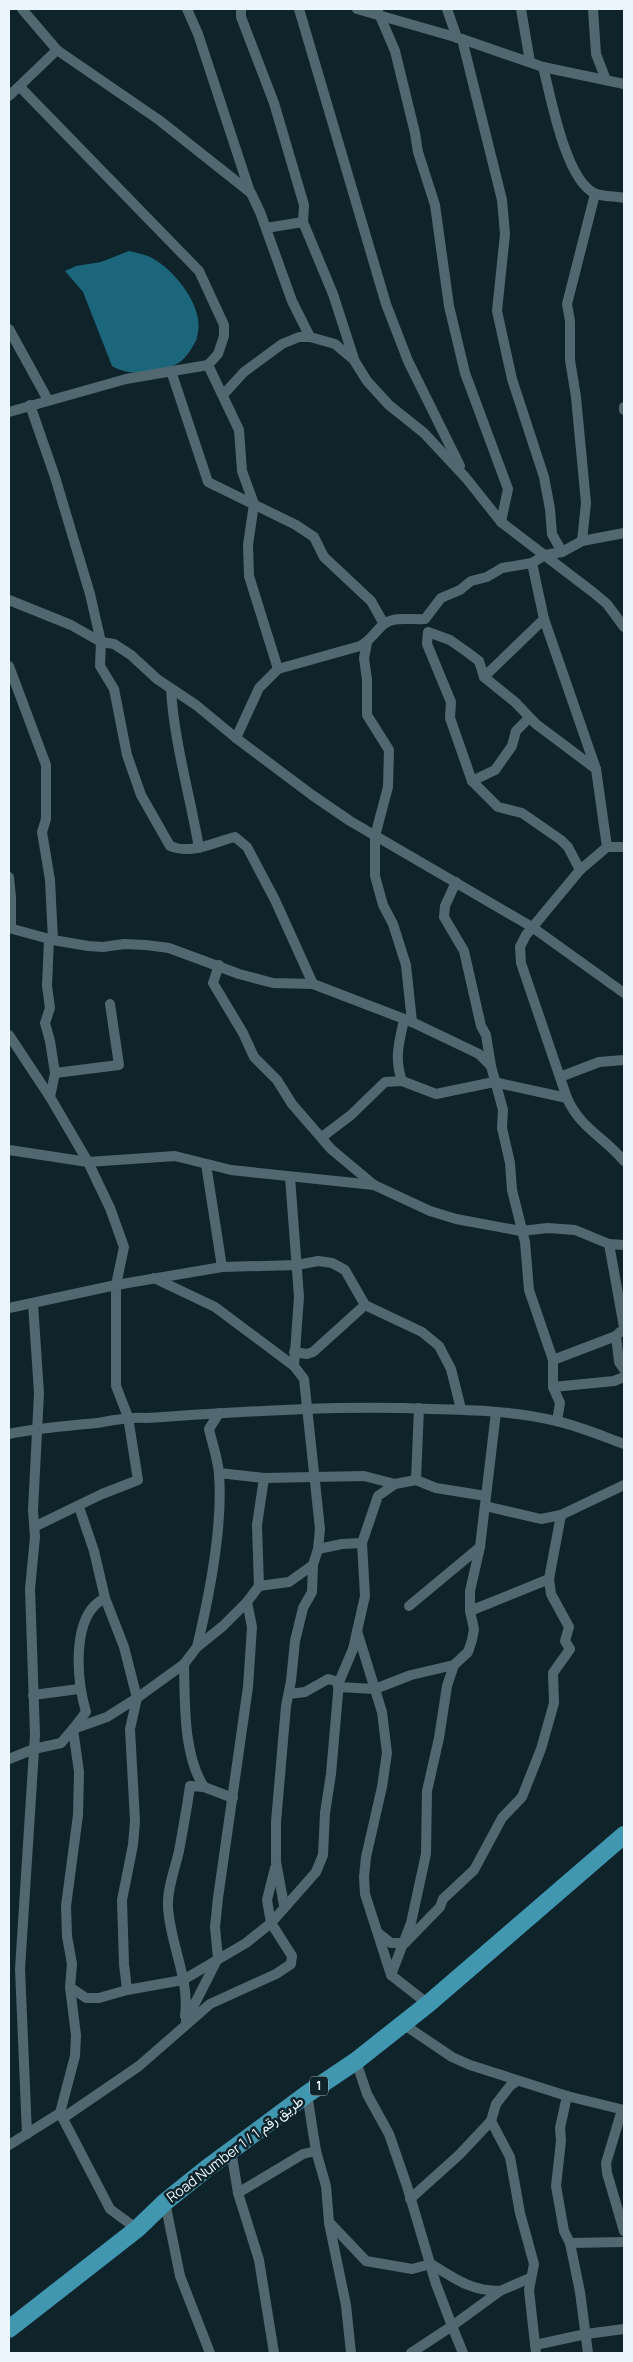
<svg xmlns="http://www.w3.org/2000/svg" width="633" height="2362" font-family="Manrope,Vazirmatn,sans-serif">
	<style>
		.water { fill: #1c667b }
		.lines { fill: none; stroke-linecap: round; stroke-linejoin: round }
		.minor { stroke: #526870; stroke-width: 10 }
		.trunk { stroke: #4196b0; stroke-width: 18 }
		.labels { text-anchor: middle; stroke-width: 5; stroke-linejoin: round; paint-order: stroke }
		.shield { fill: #0f232a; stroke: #a9b7bd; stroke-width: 1 }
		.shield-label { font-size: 12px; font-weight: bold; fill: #ebf7fc }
		.street-label { font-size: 14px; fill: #ebf7fc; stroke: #0f232a }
	</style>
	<rect width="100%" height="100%" fill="#0f232a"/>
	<path class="water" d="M129,251c7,2 16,3 23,7 24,13 56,53 44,81l2,-2c-5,9 -10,19 -18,25 -18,12 -50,15 -68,4l-29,-74 -18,-21 11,-5 25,-4z"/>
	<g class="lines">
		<g class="minor">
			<path d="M22,9l35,41 102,70 92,73 9,19 32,89 18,36"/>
			<path d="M187,9l11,25 52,158"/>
			<path d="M241,9v8l33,86 30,102 -1,17 30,72 21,65"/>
			<path d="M299,9l87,295 22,57 52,105"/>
			<path d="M357,9l105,30 81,28 81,17"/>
			<path d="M377,9l18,42 20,82 3,19 17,53 14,101 16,67 43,116 -7,33"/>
			<path d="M447,9l10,29"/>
			<path d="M521,9l9,53"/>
			<path d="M593,9l3,45 10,26"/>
			<path d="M462,39l40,161 3,34 -8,77 15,68 32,98 6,32 2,25 10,18"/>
			<path d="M543,67c8,30 22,111 51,126 8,4 21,3 30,5"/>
			<path d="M20,87l179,184 25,54v11l-6,18 -10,11 31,65 3,41 12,33 -6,41 1,31 29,93"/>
			<path d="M9,96l48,-46"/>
			<path d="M266,228l37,-6"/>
			<path d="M9,329l39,71"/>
			<path d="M171,371l37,111 88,43 18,12 10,20 47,44 13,23"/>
			<path d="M223,395l21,-23 38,-28 17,-7h11l25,7 19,16 13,21 22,24 35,28 42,45 35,44 93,71 13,11 17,23"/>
			<path d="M30,405l25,72 35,117 11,48 -1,24 14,23 13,66 14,40 29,51c21,9 44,-4 65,-9l12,10 28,53 38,84"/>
			<path d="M624,407v3"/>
			<path d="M9,412l117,-33 82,-14"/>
			<path d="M582,541l4,-38 -10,-106 -6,-37v-39l-3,-17 28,-110"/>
			<path d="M532,563l12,56 52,150 11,78h17"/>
			<path d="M9,600l62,25 30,17 13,2 17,11 26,24 39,26 40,33 76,57 38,26 182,106 92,66"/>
			<path d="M367,643l-3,15 3,22v35l22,35 -1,37 -13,49v40l8,29 10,19 13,41 6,57"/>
			<path d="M9,666l37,99v54l-4,13 8,48 3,60"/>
			<path d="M484,677l60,-58"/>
			<path d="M171,689c3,53 19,106 28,159"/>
			<path d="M236,738l23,-50 19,-19 82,-23c11,-5 15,-15 24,-22 11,-8 28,-4 41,-5l16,-21 19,-8 11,-9 16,-4 15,-9 30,-5 13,-8 17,-3 20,-11 42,-8"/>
			<path d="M472,781l23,-11 17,-24 4,-15 13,-13"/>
			<path d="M580,870l-12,-23 -7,-7 -39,-27 -24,-6 -26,-26 -22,-63 1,-16 -24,-58 1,-12 22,8 17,12 12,9 5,16 31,25 21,22 60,45"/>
			<path d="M9,877l2,20v31"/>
			<path d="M456,882l-11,24 -1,11 20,34 17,75 5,9 5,31 12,44 -1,18 8,35 2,27 13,52 4,48 24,70v27l7,16 -3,18"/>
			<path d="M9,928l44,12 35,6 15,1 21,-3 22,1 23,3 70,26 34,9 40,1 99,38 67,32 11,11"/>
			<path d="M49,939l-2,47 3,22 -5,15 5,18 5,32 -5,24"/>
			<path d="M219,965l-6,18 30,50 11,24 23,23 15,24 39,45 43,36 56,26 26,8 65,12 27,-3 27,2 34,14 15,1"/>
			<path d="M9,1035l41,62 38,65 22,46 14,39 -8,38v101l12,31 10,63 -36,14 -66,32"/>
			<path d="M55,1073l64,-8 -9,-61"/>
			<path d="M560,1077l39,-15 25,-2"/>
			<path d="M402,1081l34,13 58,-12 73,16c13,30 37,39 57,63"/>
			<path d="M567,1098l-46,-135 -1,-16 6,-12 54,-65 27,-23"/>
			<path d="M322,1137l29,-22 34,-33 17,-1c-8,-23 -3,-38 2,-61"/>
			<path d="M9,1150l79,12 87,-6 56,14 143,15"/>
			<path d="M290,1177l9,120 -5,69"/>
			<path d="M609,1244l15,83"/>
			<path d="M222,1267l75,-2 21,-4 14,2 13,7 20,35 57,27 17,14 12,23 10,40"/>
			<path d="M154,1278l61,29 79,59 10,13 16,150 -2,20 -5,16 -1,27 -9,16 -8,33 -4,40 -5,25 -10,116v40l8,43"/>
			<path d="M9,1308l107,-23 106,-18 -16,-103"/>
			<path d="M620,1332l-4,4 3,26 5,7"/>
			<path d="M294,1352l13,2 6,-2 52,-47"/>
			<path d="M553,1360l63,-24"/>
			<path d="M553,1387l61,-6 10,-4"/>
			<path d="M9,1434c29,-6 58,-8 88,-11 17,-3 32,-6 49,-5 95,-6 190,-13 285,-9 42,1 84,2 125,12 23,5 46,15 68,23"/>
			<path d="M219,1473l45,5 100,-2 31,8 21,-4 20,8 50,8"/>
			<path d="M416,1480l3,-72"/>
			<path d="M485,1506l56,13 20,-4 63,-30"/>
			<path d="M79,1507l15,44 11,47 19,49 13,51 -7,31 5,92 -2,24 -11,55 2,64 3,26"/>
			<path d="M318,1549l24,-5 20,-1"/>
			<path d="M259,1586l30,-4 24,-17"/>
			<path d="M105,1598c-35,17 -28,83 -19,114l-13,17 6,43 -1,43 -12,91 1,30 5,28 -2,23 16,11h13l28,-8 56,-10 63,-37 25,-20 -4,-23 8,-32"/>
			<path d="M409,1606l71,-59"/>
			<path d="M470,1611l79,-32"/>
			<path d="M357,1631l25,81 5,41 -5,34 -16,70 -2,20 1,17 26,81 37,29"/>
			<path d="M197,1647c12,-50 26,-122 22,-173 -1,-15 -7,-31 -10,-45l10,-16"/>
			<path d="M184,1664c1,38 -1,91 20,123"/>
			<path d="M338,1687l37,2 36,-14 43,-10"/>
			<path d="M289,1694l16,-2 23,-13 11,3"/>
			<path d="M33,1695l46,-6"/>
			<path d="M9,1759l25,-10 27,-6 12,-14 34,-12 30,-19 47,-34 13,-17 26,-21 24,-24"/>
			<path d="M378,1933l13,10h14l35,-36 3,-8 31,-29 28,-52 20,-21 19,-48 13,-46 -1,-30 17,-24 -5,-8 4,-14 -18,-33 -2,-15 12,-64"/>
			<path d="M391,1975l20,-52 15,-69 1,-63 12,-53 8,-52 7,-21 14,-13 4,-12 2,-11 -4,-18v-20l10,-44 16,-135"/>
			<path d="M70,1987l6,48 -1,21 -15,57 50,96 27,20"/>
			<path d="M185,2016c5,-37 -15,-72 -17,-109 -1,-19 7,-38 11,-56 4,-22 8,-43 11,-65l14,1 29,11"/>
			<path d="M186,2021l32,-63 -3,-31 3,-29 30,-211 4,-60 -5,-25 12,-16 -2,-61 7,-47"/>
			<path d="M403,2024l49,33 18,8 97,31 57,14"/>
			<path d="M356,2061l11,33 22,40 18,52 29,98 16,42 -41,27"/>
			<path d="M307,2094l9,57 10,35 3,36 37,39 46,8 19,-5c24,15 40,27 69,27"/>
			<path d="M567,2096l-7,32 1,13 -5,45 8,45 6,12 10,49 8,61"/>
			<path d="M622,2110l-16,53 1,10 17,58"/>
			<path d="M63,2118l76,-52 71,-62 66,-30 15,-10 1,-8 -21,-33 45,-51 7,-17 2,-42 6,-39 8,-92 14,-33 12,-53 -3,-53 16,-47 17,-12"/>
			<path d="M491,2121l19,36 10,56 14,51 -5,26 7,63"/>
			<path d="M27,2134l-7,-165 15,-234 -5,-146 5,-52 -2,-27 6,-117 -6,-89"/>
			<path d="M9,2145l51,-32"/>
			<path d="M231,2150l7,43 21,67 15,93"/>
			<path d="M238,2193l65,-39 13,-3"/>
			<path d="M410,2199l49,-44 32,-34 5,-17 14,-18 7,-5"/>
			<path d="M165,2202l15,74 30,77"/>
			<path d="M329,2223l17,82 5,48"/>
			<path d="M570,2243l54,-1"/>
			<path d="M535,2345l51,-11 38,-5"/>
			<path d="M463,2353l-11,-27 48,-35 30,-13"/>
		</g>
		<path class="trunk" d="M9,2329l128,-100 28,-27 41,-33 101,-75 49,-33 72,-57 196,-169"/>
	</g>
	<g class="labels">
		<rect class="shield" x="310" y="2076.5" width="18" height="19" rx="4"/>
		<g class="shield-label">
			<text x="319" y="2090">1</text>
		</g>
		<g class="street-label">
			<text transform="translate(235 2149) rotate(-37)" y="5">Road Number 1 / طريق رقم 1</text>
		</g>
	</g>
	<rect width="633" height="2362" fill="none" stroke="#ebf7fc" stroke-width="20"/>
</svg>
